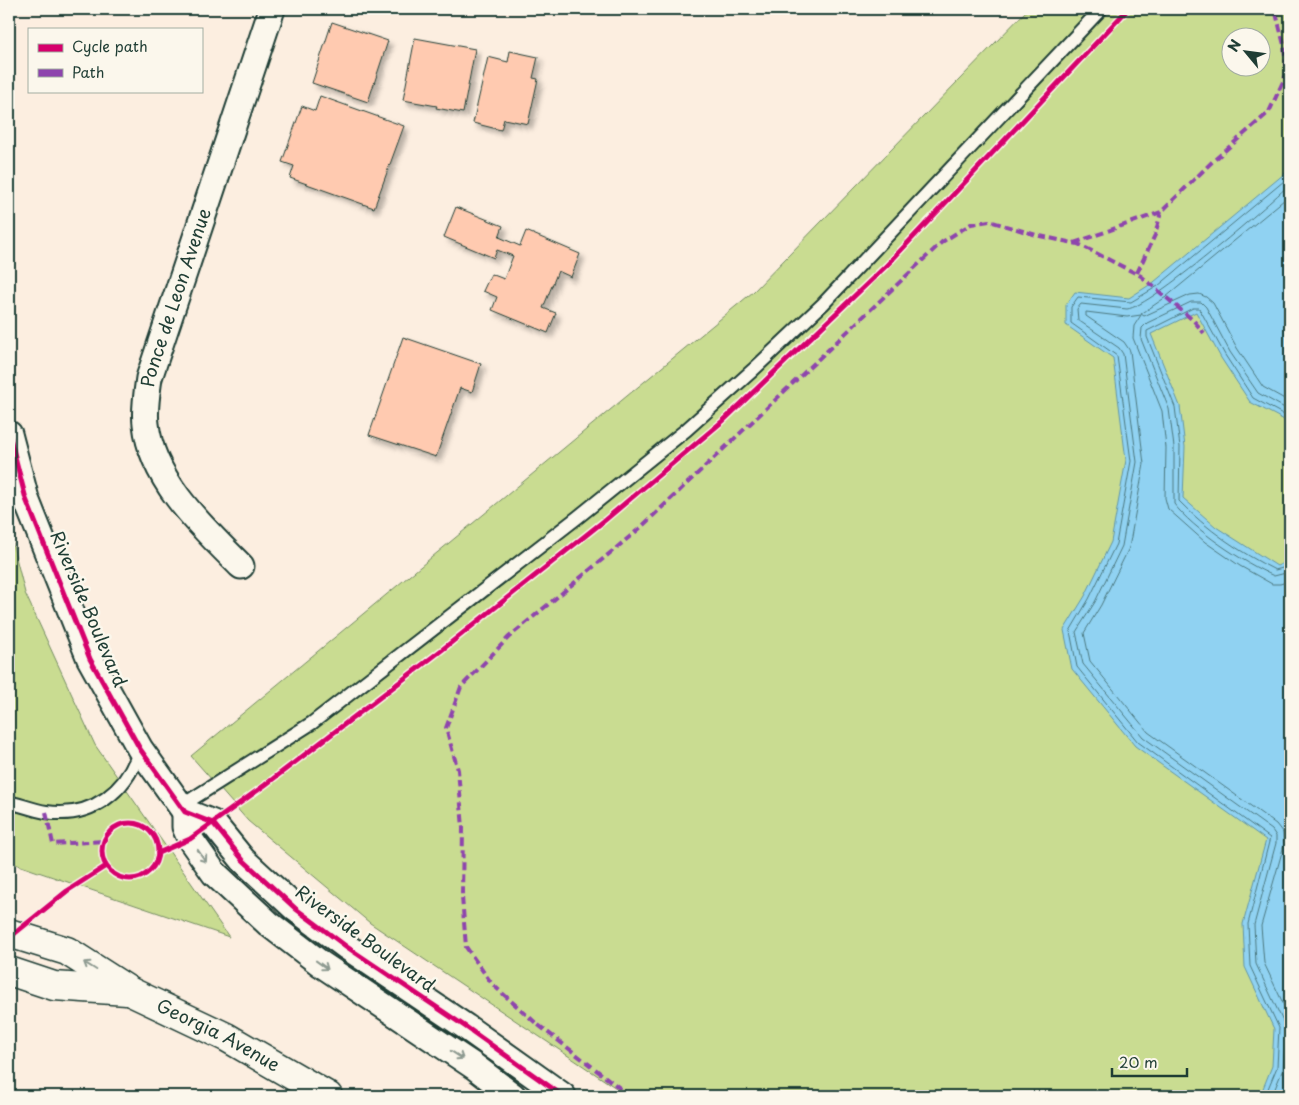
<svg xmlns="http://www.w3.org/2000/svg" width="1299" height="1105" font-family="'Playpen Sans',sans-serif">
	<style>
		.green { fill: #c9dc91; stroke: #748c62; fill-rule: evenodd }
		.water { fill: #90d2f2; stroke: #6396a6 }
		.lines { fill: none; stroke-linecap: round; stroke-linejoin: round }
		.shore { stroke: #4c7980; stroke-width: 1 }
		.building { fill: #ffcab0; stroke: #1f3d34; filter: url(#shadow) }
		.service-casing { stroke: #1f3d34; stroke-width: 16 }
		.minor-casing { stroke: #1f3d34; stroke-width: 29 }
		.primary-casing { stroke: #1f3d34; stroke-width: 31 }
		.service { stroke: #fbf7ec; stroke-width: 12 }
		.minor { stroke: #fbf7ec; stroke-width: 25 }
		.primary { stroke: #fbf7ec; stroke-width: 28 }
		.quiet { stroke: #8e44ad; stroke-width: 4; stroke-dasharray: 8 4; stroke-linecap: butt }
		.cycleway-casing { stroke: #fbf7ec; stroke-width: 8 }
		.cycleway { stroke: #d6006c; stroke-width: 5 }
		.oneway { stroke: #8d9a90 }
		.labels { text-anchor: middle; stroke-width: 5; stroke-linejoin: round; paint-order: stroke }
		.street-label { font-size: 18px; fill: #1f3d34; stroke: #fbf7ec }
	</style>
	<defs>
		<filter id="shadow"><feDropShadow dx="4.5" dy="4.5" stdDeviation="2.5" flood-color="#0004"/></filter>
	</defs>
	<rect width="100%" height="100%" fill="#fceee0"/>
	<filter id="ink" filterUnits="userSpaceOnUse"><feTurbulence type="fractalNoise" baseFrequency=".02" numOctaves="2"/><feDisplacementMap in="SourceGraphic" scale="10" xChannelSelector="R" yChannelSelector="G"/><feConvolveMatrix kernelMatrix="1 2 1 2 8 2 1 2 1" color-interpolation-filters="sRGB"/></filter>
	<g filter="url(#ink)">
		<g class="green">
			<path d="M1028,9h262v1087h-662l-258,-173 -122,-102 -57,-65 562,-464zM1232,38h30v30h-30z"/>
			<path d="M9,530l16,63 70,152 134,192 -220,-75z"/>
		</g>
		<path class="water" d="M1290,169v254l-40,-21 -29,-44 -25,-46 -45,22 29,72 5,41 -2,51 33,29 61,39 13,-6v536h-30l12,-30 2,-37 -29,-62 -2,-43 23,-84 -131,-94 -63,-77 -8,-39 21,-34 26,-54 15,-82 -13,-102 -47,-33v-20l9,-13 54,6 25,-16z"/>
		<g class="lines">
			<g class="shore">
				<path d="M1290,195l-124,102 -25,17 3,2 46,-21 9,-1 7,3 7,6 24,45 26,39 27,15"/>
				<path d="M1290,411l-32,-18 -28,-41 -24,-45 -5,-5h-10l-44,21 -5,5 -1,11 28,70 5,38v57c19,25 70,59 100,72l16,-4"/>
				<path d="M1290,418l-37,-20 -28,-43 -26,-47h-6l-46,23v6l28,70 5,40 -1,54c27,28 62,52 96,69l15,-4"/>
				<path d="M1290,581l-10,3h-8l-32,-18 -35,-24 -37,-33 -3,-11 1,-50 -4,-37 -29,-73 1,-12 7,-11 -14,2 -41,-5v4l38,26 6,9 14,113 -15,84 -28,57 -17,28 6,28 58,71 128,92 7,9 1,12 -23,81 3,37 26,55"/>
				<path d="M1265,1096l12,-29 2,-39 -29,-62 -2,-42 22,-86 -132,-96 -61,-75 -7,-36 19,-32 27,-55 15,-83 -14,-105 -46,-33v-16l7,-10 53,5 27,-16 132,-110"/>
				<path d="M1272,1096l11,-27 3,-41 -30,-64 -2,-39 22,-82v-7l-4,-6 -129,-93 -60,-73 -7,-32 19,-30 27,-56 15,-84 -14,-108 -4,-6 -41,-28 -1,-11 4,-5 46,5c24,-2 140,-103 163,-125"/>
			</g>
		</g>
		<g class="building">
			<path d="M332,22l56,19 -20,61 -56,-19z"/>
			<path d="M415,38l60,11 -12,64 -27,-5 1,-2 -34,-6z"/>
			<path d="M510,51l28,6 -5,21 5,1 -10,45 -24,-5 -3,11 -28,-7 15,-66 20,5z"/>
			<path d="M320,96l84,30 -30,82 -84,-30 4,-12 -12,-4 20,-56 13,5z"/>
			<path d="M456,207l47,19 -4,11 21,9 6,-15 54,23 -9,23 -13,-6 -15,37 13,5 -8,20 -56,-23 5,-13 -14,-6 8,-17 13,5 9,-23 -16,-6 -3,8 -50,-21z"/>
			<path d="M403,337l78,27 -9,28 -12,-4 -24,69 -67,-22z"/>
		</g>
		<g class="lines">
			<g class="service-casing">
				<g id="service">
					<path d="M9,802c12,3 25,8 37,10 46,7 81,-21 94,-63"/>
					<path d="M181,806l131,-83 266,-206 108,-87 67,-60 70,-66 278,-295"/>
				</g>
			</g>
			<g class="minor-casing">
				<g id="minor">
					<path d="M9,434l17,65 64,160 50,90 45,63 28,11 30,37 53,49 51,38 119,80 97,69"/>
					<path id="s1" d="M241,566c-39,-39 -89,-85 -95,-142 -2,-15 1,-31 3,-46l123,-369"/>
					<path d="M185,812v15l5,12 24,34 55,51 52,40 154,103 38,29"/>
				</g>
			</g>
			<g class="primary-casing">
				<g id="primary">
					<path id="s2" d="M9,933l58,18 64,41 95,45 102,59"/>
					<path d="M9,971l45,15 73,5"/>
				</g>
			</g>
			<use href="#service" class="service"/>
			<use href="#minor" class="minor"/>
			<use href="#primary" class="primary"/>
			<g class="quiet">
				<path d="M1074,243l87,-31 51,-50 57,-50 18,-39 -3,-28 -9,-36"/>
				<path d="M1137,273l18,-38 6,-23"/>
				<path d="M46,812l7,32 51,-3"/>
				<path d="M630,1096l-93,-72 -45,-40 -26,-37 -4,-50 1,-69 -5,-58 -12,-42 15,-41 48,-50 130,-108 303,-287 29,-18 18,-3 51,15 38,8 63,32 53,45 10,12"/>
			</g>
			<g class="cycleway-casing">
				<g id="cycleway">
					<path d="M9,434l17,65 64,160 50,90 45,63 28,11 30,37 53,49 51,38 119,80 97,69"/>
					<circle cx="130" cy="851" r="28"/>
					<path d="M158,853l32,-14 75,-54 178,-136 162,-129 119,-100 163,-155 241,-256"/>
					<path d="M9,938l58,-47 39,-25"/>
				</g>
			</g>
			<use href="#cycleway" class="cycleway"/>
		</g>
		<defs><path id="oneway-shaft" d="M-6 0H5M1.5-3L5.5 0L1.5 3" fill="none" stroke-width="1.6" stroke-linecap="round" stroke-linejoin="round" transform="scale(1.25)"/></defs>
		<g class="oneway">
			<use href="#oneway-shaft" transform="translate(202 856) rotate(55)"/>
			<use href="#oneway-shaft" transform="translate(322 965) rotate(36)"/>
			<use href="#oneway-shaft" transform="translate(90 966) rotate(-148)"/>
			<use href="#oneway-shaft" transform="translate(457 1055) rotate(33)"/>
		</g>
	</g>
	<g class="labels">
		<g class="street-label">
			<text dy="6" stroke="none"><textPath href="#s1" startOffset="305">Ponce de Leon Avenue</textPath></text>
			<text transform="translate(88 609) rotate(67)" y="6">Riverside Boulevard</text>
			<text transform="translate(365 939) rotate(36)" y="6">Riverside Boulevard</text>
			<text dy="6" stroke="none"><textPath href="#s2" startOffset="234">Georgia Avenue</textPath></text>
		</g>
	</g>
	<rect width="1299" height="1105" fill="none" stroke="#fbf7ec" stroke-width="30"/>
	<rect x="15" y="15" width="1269" height="1075" fill="none" stroke="#1f3d34" stroke-width="2" filter="url(#ink)"/>
	<rect x="28" y="28" width="175" height="65" fill="#fbf7ec" stroke="#a3ada2"/>
	<rect x="38" y="44" width="25" height="8" fill="#d6006c" stroke="#a3ada2"/>
	<text x="72" y="52" font-size="15" fill="#1f3d34">Cycle path</text>
	<rect x="38" y="69" width="25" height="8" fill="#8e44ad" stroke="#a3ada2"/>
	<text x="72" y="78" font-size="15" fill="#1f3d34">Path</text>
	<g transform="translate(1246 52) rotate(299)"><circle r="24" fill="#fbf7ec" stroke="#a3ada2"/>
	<path d="M0-4L9 19L0 12L-9 19Z" fill="#1f3d34"/>
	<text y="-8" font-size="14" font-weight="bold" text-anchor="middle" fill="#1f3d34">N</text>
	</g>
	<path d="M1112 1068v8h75v-8" fill="none" stroke="#1f3d34" stroke-width="2.5"/>
	<text x="1119" y="1068" font-size="15" fill="#1f3d34" stroke="#fbf7ec" stroke-width="4" paint-order="stroke">20 m</text>
</svg>
